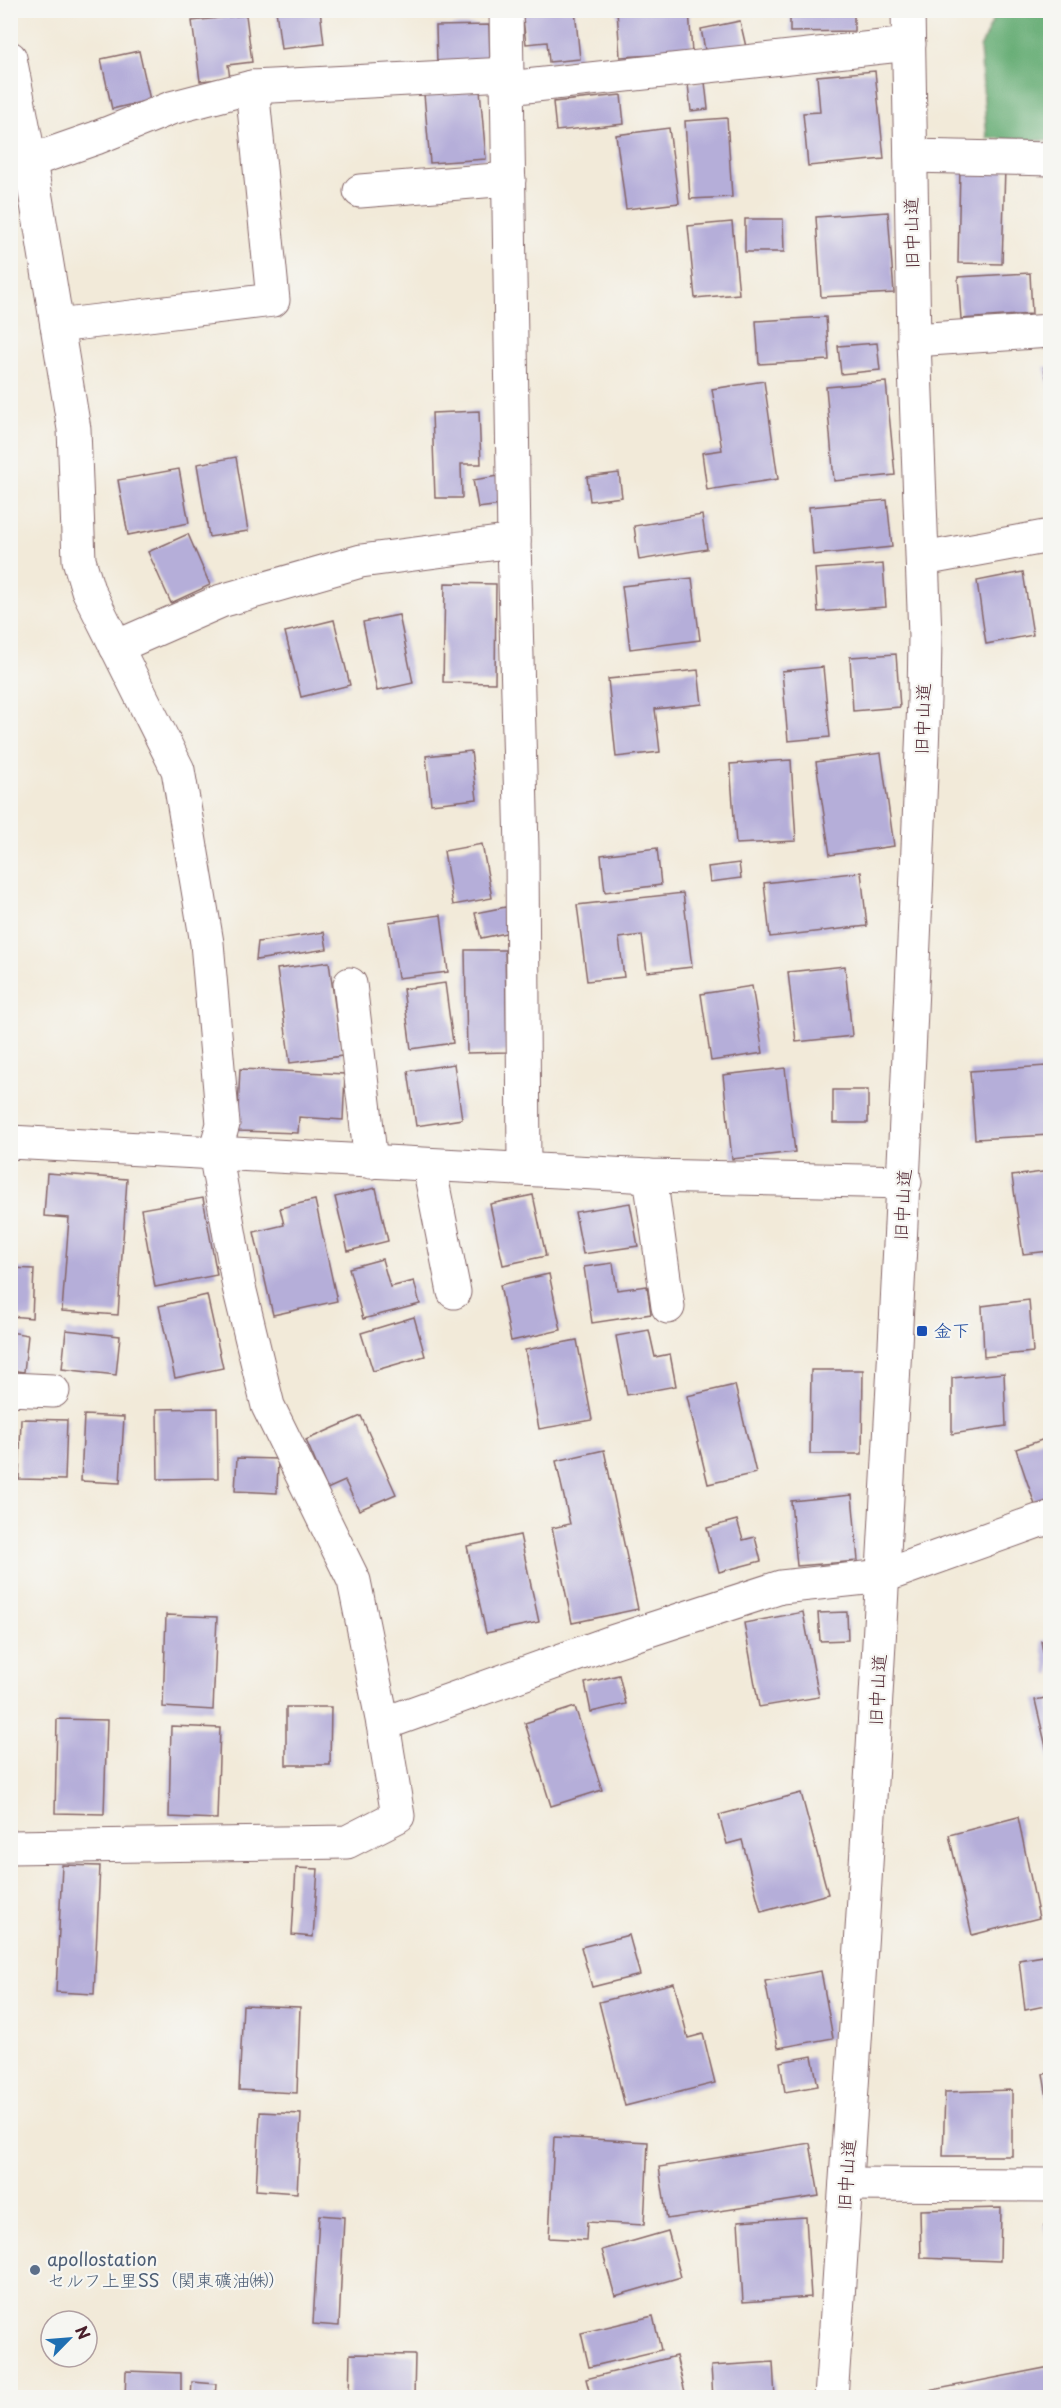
<svg xmlns="http://www.w3.org/2000/svg" width="1061" height="2408" font-family="'Playpen Sans','Klee One',sans-serif">
	<style>
		.forest { fill: #64ab72; stroke: #57654e; stroke-width: 1.5 }
		.building { fill: #b5aed9 }
		.lines { fill: none; stroke-linecap: round; stroke-linejoin: round }
		.minor-casing { stroke: #856668; stroke-width: 35 }
		.major-casing { stroke: #856668; stroke-width: 35 }
		.minor { stroke: #fff; stroke-width: 33 }
		.major { stroke: #fff; stroke-width: 33 }
		.transit-dot { fill: #1a4fb4; stroke: #f6f6f2; stroke-width: 2 }
		.service-dot { fill: #5c6f8a; stroke: #f6f6f2; stroke-width: 2 }
		.labels { text-anchor: middle; stroke-width: 4.5; stroke-linejoin: round; paint-order: stroke }
		.street-label { font-size: 18px; fill: #4a1f2b; stroke: #f6f6f2 }
		.transit-label { font-size: 18px; fill: #164399; stroke: #f6f6f2; text-anchor: start }
		.service-label { font-size: 18px; fill: #4e5e75; stroke: #f6f6f2; text-anchor: start }
	</style>
	<rect width="100%" height="100%" fill="#f6f6f2"/>
	<filter id="ink" filterUnits="userSpaceOnUse"><feTurbulence type="fractalNoise" baseFrequency=".0167" numOctaves="2"/><feDisplacementMap in="SourceGraphic" scale="12" xChannelSelector="R" yChannelSelector="G"/><feConvolveMatrix kernelMatrix="1 2 1 2 8 2 1 2 1" color-interpolation-filters="sRGB"/></filter>
	<filter id="wash" filterUnits="userSpaceOnUse"><feTurbulence type="fractalNoise" baseFrequency=".008" numOctaves="4" result="noise"/><feDisplacementMap in="SourceGraphic" scale="24" xChannelSelector="R" yChannelSelector="G"/><feGaussianBlur stdDeviation="1.35" result="paint"/><feColorMatrix in="noise" values="0 0 0 0 0 0 0 0 0 0 0 0 0 0 0 0 0 1.4 0 .05"/><feComposite in="paint" operator="in"/></filter>
	<g filter="url(#wash)">
		<rect width="100%" height="100%" fill="#f2ead9"/>
		<path class="forest" d="M997,11h53v130l-63,-3 -7,-90z"/>
		<g id="blocks">
			<g class="building">
				<path d="M276,10h44l4,34 -43,5z"/>
				<path d="M522,10h53l5,49 -31,3 -2,-20 -21,2z"/>
				<path d="M617,10h72l3,43 -72,4z"/>
				<path d="M790,10h64v21l-64,1z"/>
				<path d="M246,15l6,47 -24,3 2,13 -30,3 -8,-60z"/>
				<path d="M740,21l6,26 -40,8 -5,-26z"/>
				<path d="M489,25l1,36 -53,2 -1,-37z"/>
				<path d="M139,51l11,49 -38,9 -11,-50z"/>
				<path d="M875,71l9,88 -76,7 -5,-53 17,-1 -3,-36z"/>
				<path d="M705,82l3,27 -17,2 -3,-27z"/>
				<path d="M480,90l6,69 -56,4 -6,-69z"/>
				<path d="M621,95l3,29 -68,7 -3,-29z"/>
				<path d="M727,118l5,79 -42,2 -5,-78z"/>
				<path d="M669,128l10,75 -53,6 -10,-74z"/>
				<path d="M960,167l45,1 -3,96 -44,-1z"/>
				<path d="M888,212l6,81 -73,4 -5,-80z"/>
				<path d="M745,219h38l1,33h-39z"/>
				<path d="M732,222l7,72 -44,4 -7,-72z"/>
				<path d="M1030,273l2,41 -71,5 -3,-42z"/>
				<path d="M826,317l3,43 -70,4 -3,-43z"/>
				<path d="M877,343l3,27 -39,4 -3,-28z"/>
				<path d="M1050,366v27l-6,-26z"/>
				<path d="M764,381l14,98 -71,11 -5,-37 20,-3 -10,-61z"/>
				<path d="M886,382l9,93 -61,6 -8,-94z"/>
				<path d="M479,411l2,53h-20l1,34h-27l-3,-85z"/>
				<path d="M236,457l12,74 -39,6 -12,-73z"/>
				<path d="M179,469l10,54 -61,12 -10,-55z"/>
				<path d="M619,473l3,24 -32,4 -3,-24z"/>
				<path d="M498,476l3,29 -23,3 -5,-28z"/>
				<path d="M887,500l5,47 -79,8 -4,-48z"/>
				<path d="M702,515l5,34 -68,11 -5,-34z"/>
				<path d="M188,534l22,51 -39,18 -23,-51z"/>
				<path d="M883,564l3,43 -68,5 -3,-43z"/>
				<path d="M1023,572l10,63 -47,9 -9,-63z"/>
				<path d="M692,578l8,62 -70,9 -8,-63z"/>
				<path d="M445,583l51,1 -1,99 -52,-1z"/>
				<path d="M399,615l14,68 -36,8 -14,-69z"/>
				<path d="M334,620l16,65 -49,12 -16,-65z"/>
				<path d="M896,654l4,53 -47,4 -3,-54z"/>
				<path d="M823,667l7,70 -42,4 -6,-70z"/>
				<path d="M698,670l4,34 -47,5 5,43 -44,5 -8,-78z"/>
				<path d="M471,751l6,48 -46,5 -5,-48z"/>
				<path d="M881,753l13,93 -64,9 -14,-93z"/>
				<path d="M791,760l5,81 -60,3 -6,-80z"/>
				<path d="M482,844l10,54 -39,7 -9,-54z"/>
				<path d="M657,848l4,37 -56,7 -4,-37z"/>
				<path d="M739,863l2,15 -31,4 -2,-15z"/>
				<path d="M861,872l6,54 -97,11 -6,-54z"/>
				<path d="M683,893l9,74 -45,5 -5,-37 -23,3 5,39 -37,4 -10,-76z"/>
				<path d="M506,907l5,25 -30,6 -6,-25z"/>
				<path d="M441,915l7,57 -50,6 -9,-56z"/>
				<path d="M324,932l3,17 -71,11 2,-18z"/>
				<path d="M465,950h40l2,102 -40,1z"/>
				<path d="M329,962l13,94 -52,7 -13,-94z"/>
				<path d="M845,966l7,70 -56,6 -8,-70z"/>
				<path d="M445,983l8,60 -42,6 -8,-60z"/>
				<path d="M752,986l11,67 -52,8 -10,-67z"/>
				<path d="M454,1064l8,55 -46,7 -8,-55z"/>
				<path d="M1046,1066l4,69 -75,4 -5,-68z"/>
				<path d="M785,1068l10,84 -63,7 -9,-84z"/>
				<path d="M240,1069l105,5 -2,46 -44,-3 -1,16 -61,-2z"/>
				<rect x="833" y="1090" width="35" height="33"/>
				<path d="M1050,1171v80l-27,3 -11,-78z"/>
				<path d="M47,1173l80,6 -9,136 -56,-4 7,-93 -25,-2z"/>
				<path d="M376,1188l12,53 -40,10 -13,-54z"/>
				<path d="M533,1195l13,61 -43,9 -13,-61z"/>
				<path d="M203,1198l14,77 -62,12 -14,-78z"/>
				<path d="M315,1200l22,101 -64,14 -19,-83 30,-7 -4,-17z"/>
				<path d="M630,1203l8,43 -55,8 -8,-42z"/>
				<path d="M382,1259l8,28 24,-6 6,23 -57,15 -14,-51z"/>
				<path d="M613,1263l4,27 30,-4 4,28 -59,9 -8,-56z"/>
				<path d="M1050,1265v45h-1l-5,-43z"/>
				<path d="M10,1268l24,1 -2,49 -22,-2z"/>
				<path d="M549,1274l12,56 -50,11 -11,-56z"/>
				<path d="M207,1295l16,73 -48,10 -16,-72z"/>
				<path d="M1029,1300l4,52 -49,5 -2,-51z"/>
				<path d="M414,1317l11,39 -52,15 -12,-38z"/>
				<path d="M66,1330l54,6 -4,39 -54,-6z"/>
				<path d="M649,1330l6,27 15,-3 6,32 -49,9 -11,-59z"/>
				<path d="M10,1332l18,3 -4,37 -14,-2z"/>
				<path d="M577,1340l15,80 -53,9 -14,-79z"/>
				<path d="M811,1370h52l-1,84h-52z"/>
				<path d="M1004,1373l2,53 -54,8v-56z"/>
				<path d="M735,1385l21,88 -48,11 -21,-88z"/>
				<path d="M217,1408l1,70 -60,1 -1,-70z"/>
				<path d="M84,1415l40,2 -4,66 -39,-2z"/>
				<path d="M361,1416l35,78 -37,16 -14,-29 -18,8 -21,-49z"/>
				<path d="M21,1419l46,1 -2,60 -46,-1z"/>
				<path d="M1050,1437v63l-15,5 -19,-56z"/>
				<path d="M604,1450l34,159 -66,14 -20,-95 18,-4 -14,-63z"/>
				<path d="M237,1458l41,1 -1,34 -42,-2z"/>
				<path d="M852,1495l6,66 -61,5 -6,-65z"/>
				<path d="M737,1520l6,20 12,-3 6,24 -42,11 -12,-44z"/>
				<path d="M520,1535l19,87 -53,11 -19,-87z"/>
				<path d="M803,1612l16,85 -60,10 -15,-84z"/>
				<path d="M847,1612l1,28 -28,1 -2,-28z"/>
				<path d="M166,1615l51,2 -4,93 -50,-3z"/>
				<path d="M1050,1639v35h-3l-6,-33z"/>
				<path d="M619,1675l7,29 -35,8 -6,-29z"/>
				<path d="M1050,1697v67l-15,-64z"/>
				<path d="M286,1707h45l-1,58h-44z"/>
				<path d="M575,1707l27,83 -51,16 -26,-83z"/>
				<path d="M57,1719l50,1 -3,94 -49,-1z"/>
				<path d="M171,1726l49,2 -3,91 -48,-2z"/>
				<path d="M801,1793l27,101 -67,18 -19,-72 -15,4 -8,-29z"/>
				<path d="M1018,1817l21,101 -67,17 -23,-100z"/>
				<path d="M62,1865l38,1 -6,128 -38,-2z"/>
				<path d="M296,1868l22,1 -5,68 -21,-2z"/>
				<path d="M629,1935l11,40 -48,12 -11,-40z"/>
				<path d="M1050,1955v50l-25,5 -6,-50z"/>
				<path d="M821,1971l12,67 -55,10 -13,-67z"/>
				<path d="M674,1983l14,55 15,-4 12,49 -90,23 -26,-104z"/>
				<path d="M243,2005l57,2 -3,86 -58,-3z"/>
				<path d="M812,2056l6,30 -33,6 -5,-30z"/>
				<path d="M1050,2073v37h-1l-6,-36z"/>
				<path d="M1012,2090v66h-69l2,-64z"/>
				<path d="M260,2112l41,2 -4,79 -41,-3z"/>
				<path d="M554,2137l94,5 -4,83 -57,-3 -1,18 -37,-2z"/>
				<path d="M810,2143l9,53 -152,23 -8,-52z"/>
				<path d="M1001,2208l-1,53 -79,-3 -1,-48z"/>
				<path d="M319,2215l25,2 -5,109 -26,-2z"/>
				<path d="M806,2217l5,80 -68,5 -5,-81z"/>
				<path d="M1050,2224v25l-6,-24z"/>
				<path d="M668,2231l13,46 -66,19 -13,-46z"/>
				<path d="M653,2316l8,34 -72,17 -8,-34z"/>
				<path d="M10,2329l8,34 -8,2z"/>
				<path d="M350,2354l65,1 -1,43h-65z"/>
				<path d="M676,2356l10,40 -95,2 -5,-19z"/>
				<path d="M773,2362l2,36h-62l-2,-32z"/>
				<path d="M1050,2367v31h-148v-2z"/>
				<path d="M126,2371l55,2v25h-56z"/>
				<path d="M192,2382l24,2 -1,14h-24z"/>
			</g>
		</g>
	</g>
	<g filter="url(#ink)">
		<use href="#blocks" fill-opacity="0" stroke="#856668" stroke-width="1.5"/>
		<g class="lines">
			<g class="minor-casing">
				<g id="minor">
					<path d="M506,10l8,531 8,308 2,320"/>
					<path d="M10,58l20,103 44,268 5,131 9,30 90,180 29,173 16,181 -8,28 24,135 29,119 86,175 29,143 15,92 -51,26 -337,5"/>
					<path d="M508,88l401,-44"/>
					<path d="M911,156l139,3"/>
					<path d="M30,161l66,-23 75,-30 81,-21 255,-13"/>
					<path d="M360,191l149,-12"/>
					<path d="M57,326l216,-26 -21,-213"/>
					<path d="M914,340l136,-9"/>
					<path d="M923,559l127,-23"/>
					<path d="M116,647l105,-46 140,-40 153,-20"/>
					<path d="M350,984l21,178"/>
					<path d="M10,1142l640,34 255,6"/>
					<path d="M429,1166l25,126"/>
					<path d="M650,1176l18,131"/>
					<path d="M10,1389l43,2"/>
					<path d="M383,1724l229,-82 169,-55 103,-11 154,-55 12,-2"/>
					<path d="M846,2184l204,1"/>
				</g>
			</g>
			<g class="major-casing">
				<path id="major" d="M831,2398c40,-566 71,-1132 93,-1699l1,-63 -11,-296 -6,-330"/>
			</g>
			<use href="#minor" class="minor"/>
			<use href="#major" class="major"/>
		</g>
	</g>
	<rect class="transit-dot" x="916" y="1325" width="12" height="12" rx="3"/>
	<circle class="service-dot" cx="35" cy="2270" r="6"/>
	<g class="labels">
		<g class="street-label">
			<text transform="translate(912 233) rotate(-91)" y="6">旧中山道</text>
			<text transform="translate(923 719) rotate(-88)" y="6">旧中山道</text>
			<text transform="translate(903 1205) rotate(-87)" y="6">旧中山道</text>
			<text transform="translate(878 1690) rotate(-87)" y="6">旧中山道</text>
			<text transform="translate(847 2175) rotate(-86)" y="6">旧中山道</text>
		</g>
		<g class="transit-label">
			<text x="934" y="1337">金下</text>
		</g>
		<g class="service-label">
			<text x="47" y="2266">apollostation<tspan x="47" dy="21">セルフ上里SS（関東礦油㈱）</tspan></text>
		</g>
	</g>
	<rect width="1061" height="2408" fill="none" stroke="#f6f6f2" stroke-width="36"/>
	<g transform="translate(69 2339) rotate(65)"><circle r="28" fill="#f6f6f2" stroke="#b1a0a2" stroke-width="1.5"/>
	<path d="M0-4.5L10 22L0 15L-10 22Z" fill="#1f6fb2"/>
	<text y="-9" font-size="16" font-weight="bold" text-anchor="middle" fill="#4a1f2b">N</text>
	</g>
</svg>
